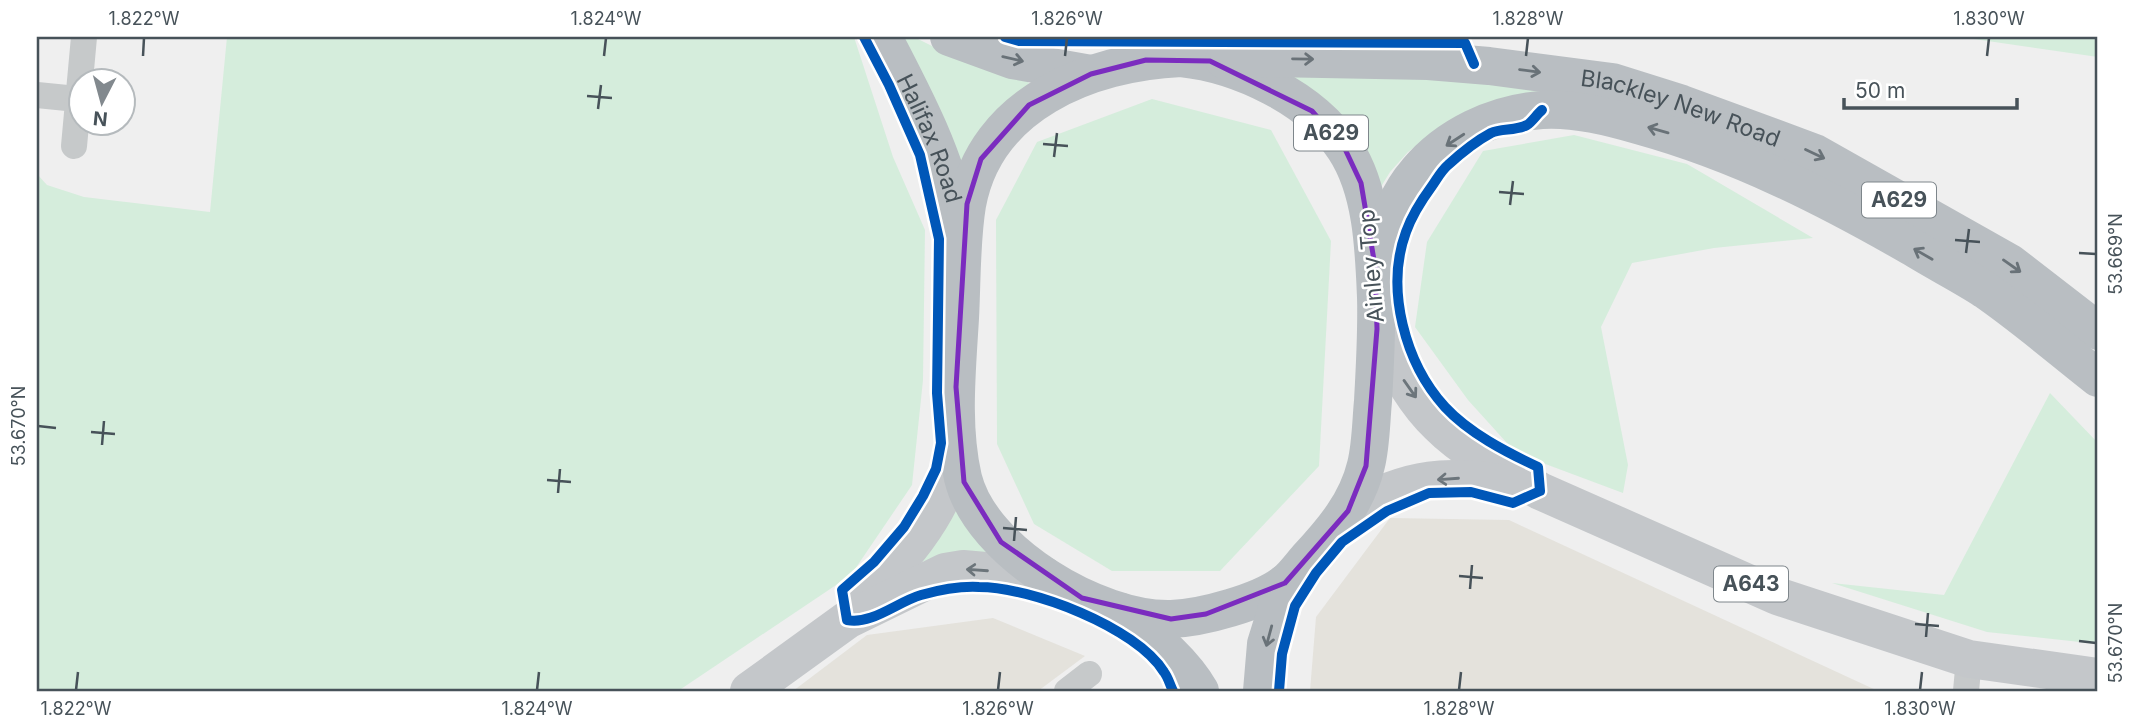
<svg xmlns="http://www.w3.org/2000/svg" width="2135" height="728" font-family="Inter,sans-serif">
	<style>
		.commercial { fill: #e4e2dc }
		.green { fill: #d5eddc }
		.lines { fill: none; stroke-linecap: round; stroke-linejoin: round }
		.street { stroke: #c6c9ca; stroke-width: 26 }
		.primary { stroke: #c4c7ca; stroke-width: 38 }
		.highway { stroke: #b9bec2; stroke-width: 38 }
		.cycleway-casing { stroke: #fff; stroke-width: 15 }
		.cycleway { stroke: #0057b8; stroke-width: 10 }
		.oneway { stroke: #697278 }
		.oneway2 { stroke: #6c757b }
		.marked { fill: none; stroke: #7b2cbf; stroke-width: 5; stroke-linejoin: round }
		.ticks { fill: none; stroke: #475259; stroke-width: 2.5 }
		.labels { text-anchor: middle; stroke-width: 5; stroke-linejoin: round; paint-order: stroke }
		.shield { fill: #fff; stroke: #7e868b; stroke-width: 2 }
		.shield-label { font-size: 21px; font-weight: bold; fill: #475259 }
		.street-label { font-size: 23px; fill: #475259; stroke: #fff }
		.neatline { fill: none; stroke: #475259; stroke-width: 2.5 }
		.ticks-label { font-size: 18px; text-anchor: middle; fill: #475259 }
	</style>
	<rect width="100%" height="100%" fill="#efefef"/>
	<g class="commercial">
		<path d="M1390,518l119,2 369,171h-568l6,-74z"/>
		<path d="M993,618l92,38 -47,35h-245l74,-56z"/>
	</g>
	<g class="green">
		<path d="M227,37h627l39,120 32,73 -2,150 -11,105 -61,90 -173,116h-641v-517l10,11 37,12 126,15z"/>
		<path d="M895,37h19l38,19 71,19 10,14 -69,88z"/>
		<path d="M1960,37h138v20z"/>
		<path d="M1281,76l185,3 76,6 -5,10 -91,28 -38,29 -18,20 -14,23z"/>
		<path d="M1152,99l119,31 60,111 -12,225 -99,105h-108l-78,-47 -37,-80 -1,-224 41,-78z"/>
		<path d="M1574,135l113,29 126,74 -99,10 -82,15 -31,64 27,138 -5,28 -107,-40 -48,-53 -53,-73 12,-85 56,-91z"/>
		<path d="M2050,393l48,50v201l-111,-12 -155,-49 112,12z"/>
		<path d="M959,489l41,66 -64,3 -21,6z"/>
	</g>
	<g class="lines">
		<g class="street">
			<path d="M37,95l40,4"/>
			<path d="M74,146l10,-109"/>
			<path d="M1067,691l22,-17"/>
			<path d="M1966,691l3,-32"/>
		</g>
		<g class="primary">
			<path d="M1377,329c18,34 34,70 62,96 28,28 67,47 101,66l237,105 192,63 129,18"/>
			<path d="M1348,511c61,-35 100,-38 169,-25"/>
			<path d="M858,604c8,-12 17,-19 26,-28 35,-35 63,-77 74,-125"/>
			<path d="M749,691l98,-71 98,-48 18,-3 82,7"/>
		</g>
		<g class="highway">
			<path id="s1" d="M883,37c32,61 64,122 77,190"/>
			<path d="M949,37l63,23 79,14"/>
			<path d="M1181,58c58,6 131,40 164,91 27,41 29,99 31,148 1,35 -1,69 -3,104 -2,21 -2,44 -7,64 -9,38 -33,66 -59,94 -7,8 -14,18 -22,24 -24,19 -83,35 -114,36 -73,2 -190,-67 -208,-141 -12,-52 -6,-108 -3,-160 2,-37 1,-77 7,-113 18,-101 122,-143 214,-147z"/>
			<path id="s2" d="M1224,60l44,-2 160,3 61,5 123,16 70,22 133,49 195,110 88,68"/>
			<path d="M1377,258c10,-31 18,-61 40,-86 30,-36 78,-59 125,-62 33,-2 68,7 99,16 97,27 184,71 271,121 24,15 50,28 73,43 39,27 76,59 113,88"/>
			<path d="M1121,612c29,24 60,46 79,79"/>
			<path d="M1262,691l4,-47 19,-61"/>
		</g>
		<g class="cycleway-casing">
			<g id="cycleway">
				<path d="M864,37l25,48 31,70 19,84 -2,154 4,50 -5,26 -13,27 -19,31 -30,35 -32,28 5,30c25,5 50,-18 74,-25 18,-5 40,-9 58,-8 52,0 157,40 185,85 4,5 6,13 9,19"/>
				<path d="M1005,37l14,4 446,2 9,21"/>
				<path d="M1279,691l3,-37 13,-48 21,-33 26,-31 45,-31 42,-18 42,-1 42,11 27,-12 -2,-24c-32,-15 -69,-34 -93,-60 -40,-44 -60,-118 -39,-175 6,-17 15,-31 26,-46 5,-7 9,-15 16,-21 12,-11 28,-24 43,-32 10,-5 25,-2 36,-8 5,-3 10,-11 15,-15"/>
			</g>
		</g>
		<use href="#cycleway" class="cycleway"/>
	</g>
	<defs><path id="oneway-shaft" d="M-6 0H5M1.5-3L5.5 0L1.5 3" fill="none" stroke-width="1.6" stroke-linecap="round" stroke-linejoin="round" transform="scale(1.75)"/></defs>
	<g class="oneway">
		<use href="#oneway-shaft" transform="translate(1013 59) rotate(13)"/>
		<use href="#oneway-shaft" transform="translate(1303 59) rotate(1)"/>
		<use href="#oneway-shaft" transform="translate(1530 71) rotate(8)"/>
		<use href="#oneway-shaft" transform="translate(1658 130) rotate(-164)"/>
		<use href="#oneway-shaft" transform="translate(1455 140) rotate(147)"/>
		<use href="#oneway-shaft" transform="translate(1815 154) rotate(25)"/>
		<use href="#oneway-shaft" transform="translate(1923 254) rotate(-150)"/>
		<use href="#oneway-shaft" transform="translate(2012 266) rotate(35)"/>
		<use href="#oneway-shaft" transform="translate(1269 636) rotate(105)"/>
	</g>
	<g class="oneway2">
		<use href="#oneway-shaft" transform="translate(1410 389) rotate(55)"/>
		<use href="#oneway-shaft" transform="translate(1448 479) rotate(176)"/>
		<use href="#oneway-shaft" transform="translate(977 570) rotate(-176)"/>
	</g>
	<path class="marked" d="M1146,60l64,1 102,50 33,38 16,34 14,83 2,63 -11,137 -18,45 -63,72 -79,31 -35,5 -89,-21 -81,-56 -37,-60 -8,-95 11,-183 14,-45 48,-54 62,-31z"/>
	<path class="ticks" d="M143,56l1,-18M604,56l2,-18M1065,56l2,-18M1526,56l2,-18M1987,56l2,-18M587,96l25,2M598,109l3,-24M1043,144l25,2M1054,157l3,-24M1499,192l25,2M1510,205l3,-24M1955,240l25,2M1966,253l3,-24M2079,253l17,1M38,426l18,2M91,432l24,2M102,445l2,-24M547,480l24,2M558,493l2,-24M1003,528l24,2M1014,541l2,-24M1459,576l24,2M1470,589l2,-24M1915,624l24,2M1926,637l2,-24M2079,641l17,2M76,690l2,-18M537,690l2,-18M998,690l2,-18M1459,690l2,-18M1920,690l2,-18"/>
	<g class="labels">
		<g class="shield">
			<rect x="1294" y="115.5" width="74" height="35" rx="5"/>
			<rect x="1862" y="182.5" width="74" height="35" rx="5"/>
			<rect x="1714" y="566.5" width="74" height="35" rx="5"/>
		</g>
		<g class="shield-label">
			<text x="1331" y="140">A629</text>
			<text x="1899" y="207">A629</text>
			<text x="1751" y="591">A643</text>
		</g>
		<g class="street-label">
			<text dy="8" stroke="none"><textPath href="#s2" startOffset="462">Blackley New Road</textPath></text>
			<text dy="8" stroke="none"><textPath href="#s1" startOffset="112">Halifax Road</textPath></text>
			<text transform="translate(1371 266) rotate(-95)" y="8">Ainley Top</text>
		</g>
	</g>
	<rect width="2135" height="728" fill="none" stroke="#ffffff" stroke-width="77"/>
	<g transform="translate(102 102) rotate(186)"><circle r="33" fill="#ffffff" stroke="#b5babd" stroke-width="2"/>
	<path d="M0-5L12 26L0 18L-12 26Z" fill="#82898e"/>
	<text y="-10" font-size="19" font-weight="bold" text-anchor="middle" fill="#475259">N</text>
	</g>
	<path d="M1844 98v10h173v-10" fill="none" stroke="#475259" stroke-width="3.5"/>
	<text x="1855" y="98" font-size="21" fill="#475259" stroke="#ffffff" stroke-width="5" paint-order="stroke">50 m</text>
	<rect x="38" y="38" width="2058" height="652" class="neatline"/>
	<g class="ticks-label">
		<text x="144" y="25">1.822°W</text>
		<text x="606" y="25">1.824°W</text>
		<text x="1067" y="25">1.826°W</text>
		<text x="1528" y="25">1.828°W</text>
		<text x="1989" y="25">1.830°W</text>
		<text transform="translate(2116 254) rotate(-90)" y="6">53.669°N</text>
		<text transform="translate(19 426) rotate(-90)" y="6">53.670°N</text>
		<text transform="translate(2116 643) rotate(-90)" y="6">53.670°N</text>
		<text x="76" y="715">1.822°W</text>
		<text x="537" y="715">1.824°W</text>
		<text x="998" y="715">1.826°W</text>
		<text x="1459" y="715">1.828°W</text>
		<text x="1920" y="715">1.830°W</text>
	</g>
</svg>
